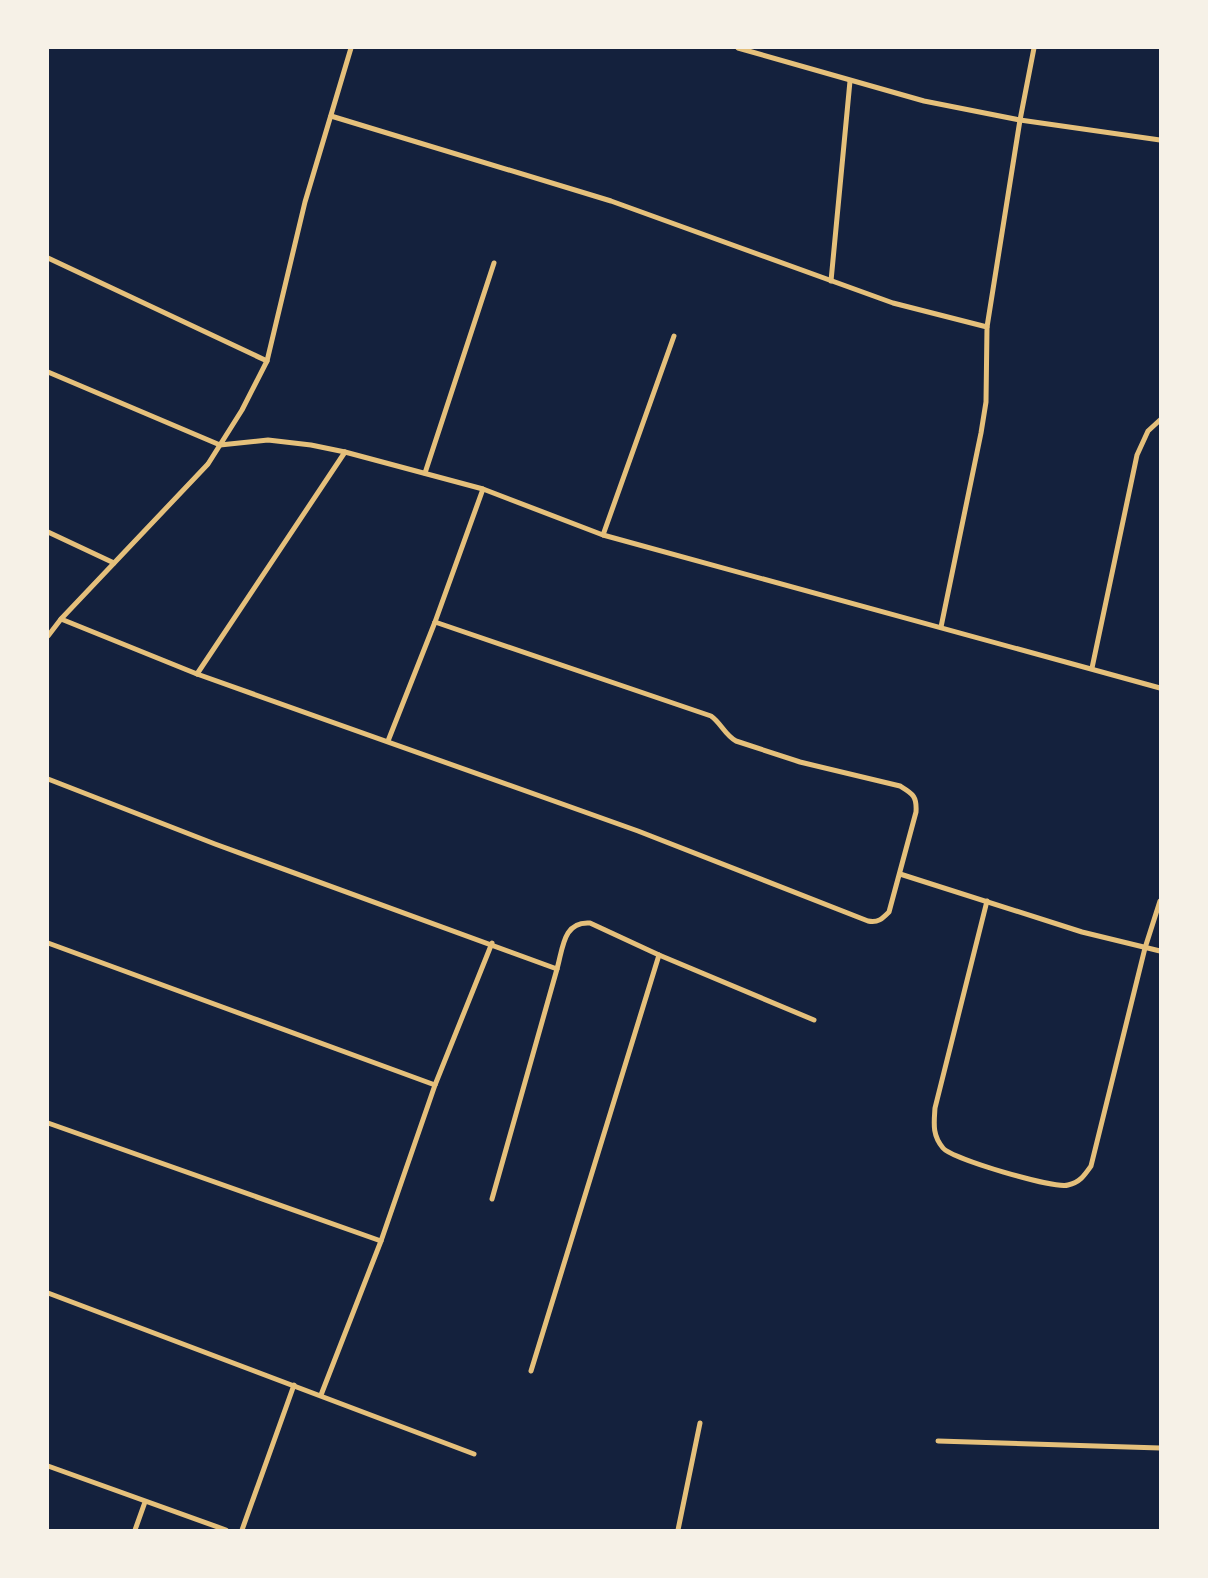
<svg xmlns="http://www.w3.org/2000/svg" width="1208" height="1578" font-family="'Public Sans',sans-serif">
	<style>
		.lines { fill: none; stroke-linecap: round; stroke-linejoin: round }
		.minor { stroke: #e5c07b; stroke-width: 5 }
	</style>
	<rect width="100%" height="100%" fill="#14213d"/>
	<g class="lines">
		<g class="minor">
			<path d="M738,48l186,53 96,19 140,20"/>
			<path d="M331,116l280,85 282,102 94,24 -1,75 -5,31 -40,194"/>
			<path d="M48,258l219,103"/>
			<path d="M831,281l19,-200"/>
			<path d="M987,327l33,-207 14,-72"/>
			<path d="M48,372l172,73 48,-5 43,5 34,7 138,37 120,46 557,153"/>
			<path d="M425,473l69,-210"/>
			<path d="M48,532l66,31"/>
			<path d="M603,535l71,-199"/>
			<path d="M61,619l136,55 441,157 230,90c10,2 14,-2 21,-9l27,-100c1,-16 -3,-18 -16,-26l-100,-24 -64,-21c-11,-6 -15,-18 -25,-25l-276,-94"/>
			<path d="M48,636l13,-17 147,-155 34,-54 25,-49 38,-159 46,-154"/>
			<path d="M1092,668l45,-213 11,-24 12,-11"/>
			<path d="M197,674l148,-222"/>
			<path d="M388,741l47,-119 48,-133"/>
			<path d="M48,779l167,65 342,125c6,-21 6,-48 33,-46l69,32 155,65"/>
			<path d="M900,874l182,58 78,19"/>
			<path d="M987,901l-52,207c-1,15 -3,27 8,40 9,11 111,41 125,37 12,-3 16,-9 23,-19l54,-218 15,-47"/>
			<path d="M48,943l387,142"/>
			<path d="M48,1123l333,118"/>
			<path d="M492,1199l65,-230"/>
			<path d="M48,1293l426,161"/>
			<path d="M531,1371l128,-416"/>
			<path d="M321,1395l60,-154 54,-156 57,-142"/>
			<path d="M938,1441l222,7"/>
			<path d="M48,1466l178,64"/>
			<path d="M135,1530l10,-28"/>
			<path d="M242,1530l52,-145"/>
			<path d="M678,1530l22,-107"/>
		</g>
	</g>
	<rect width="1208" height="1578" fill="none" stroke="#f6f1e7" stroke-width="98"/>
</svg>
